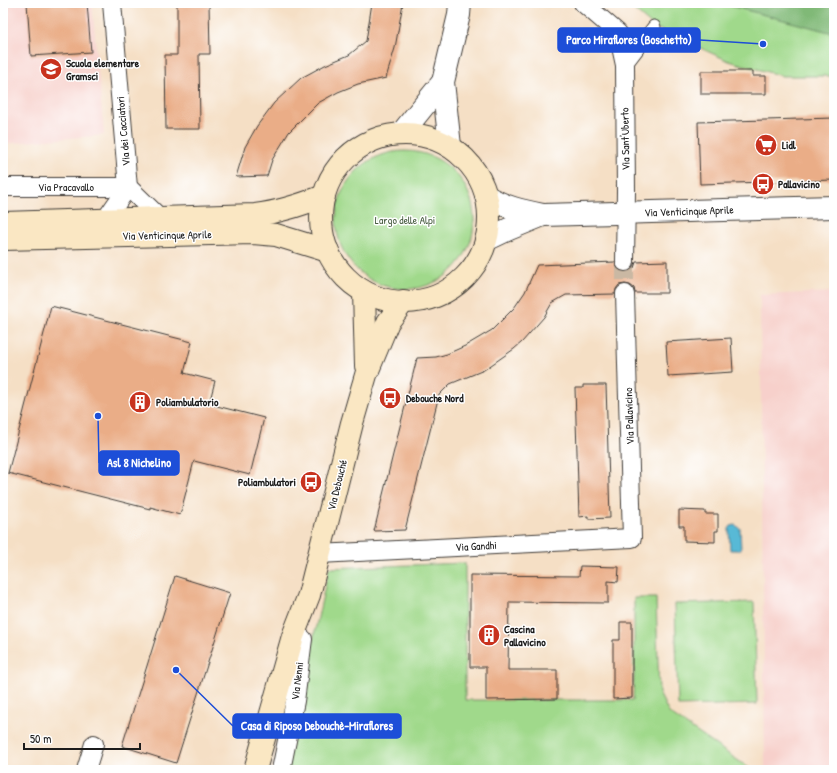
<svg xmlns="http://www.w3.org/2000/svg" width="837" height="773" font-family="'Patrick Hand',sans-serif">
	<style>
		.built { fill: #f7d0cb }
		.green { fill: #a0d98b; stroke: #5e7a54 }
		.forest { fill: #80b977; stroke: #4e6a4a }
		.water { fill: #58b9d6; stroke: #3a6a79 }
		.building { fill: #eaad87 }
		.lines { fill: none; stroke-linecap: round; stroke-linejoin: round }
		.minor-tunnel { stroke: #cab8a3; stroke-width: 18; stroke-dasharray: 18 9; stroke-linecap: butt }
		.pedestrian-casing { stroke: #3d3935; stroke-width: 15 }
		.minor-casing { stroke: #3d3935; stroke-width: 20 }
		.tertiary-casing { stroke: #3d3935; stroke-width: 24 }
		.secondary-casing { stroke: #3d3935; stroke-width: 24 }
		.pedestrian { stroke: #fff; stroke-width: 13 }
		.minor { stroke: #fff; stroke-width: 18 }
		.tertiary { stroke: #fff; stroke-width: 22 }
		.secondary { stroke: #fae7c3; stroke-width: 22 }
		.labels { text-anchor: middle; stroke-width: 3; stroke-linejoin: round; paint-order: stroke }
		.poi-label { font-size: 11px; font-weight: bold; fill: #1c1c1c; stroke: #fff; text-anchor: start }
		.street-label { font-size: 11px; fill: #1c1c1c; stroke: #fff }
		.park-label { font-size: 11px; fill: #4a5e43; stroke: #fff }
		.leader { fill: none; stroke: #1d4ed8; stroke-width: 1.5 }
		.callout-dot { fill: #1d4ed8; stroke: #fff; stroke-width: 1.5 }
		.callout { fill: #1d4ed8; stroke: #1d4ed8; stroke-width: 1.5 }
		.callout-label { font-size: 12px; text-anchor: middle; font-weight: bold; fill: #fff }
	</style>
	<rect width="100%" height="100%" fill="#fff"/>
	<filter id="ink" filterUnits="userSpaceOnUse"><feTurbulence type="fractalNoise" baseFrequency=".025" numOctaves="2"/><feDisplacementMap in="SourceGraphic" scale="8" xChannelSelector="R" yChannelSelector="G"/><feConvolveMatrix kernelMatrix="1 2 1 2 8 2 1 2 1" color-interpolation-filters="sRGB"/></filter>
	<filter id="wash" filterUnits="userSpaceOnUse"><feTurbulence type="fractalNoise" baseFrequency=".012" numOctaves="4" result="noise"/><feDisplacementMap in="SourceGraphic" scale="16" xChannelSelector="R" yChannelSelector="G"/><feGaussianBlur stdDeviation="0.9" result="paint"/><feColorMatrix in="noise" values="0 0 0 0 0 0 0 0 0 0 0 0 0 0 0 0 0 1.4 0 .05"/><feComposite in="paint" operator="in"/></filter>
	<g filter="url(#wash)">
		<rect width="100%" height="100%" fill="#f5dfc5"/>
		<g class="built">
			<path d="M3,3h89l12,132 -101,9z"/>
			<path d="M834,292v478h-69l-5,-475z"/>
		</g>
		<g class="green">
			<path d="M626,3h208v73h-52l-53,-15 -75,-34z"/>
			<circle cx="405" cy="220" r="69"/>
			<path d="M465,563v137h168l1,-26v-76h22l3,95 10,20 83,57h-468l45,-202z"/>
			<path d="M754,602l3,102 -79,2 -3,-102z"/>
		</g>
		<path class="forest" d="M719,3h115v30h-1z"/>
		<path class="water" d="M735,525l5,3 1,22h-11l-1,-21 2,-3z"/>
		<g id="blocks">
			<g class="building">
				<path d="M27,3h60l4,49 -60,4z"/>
				<path d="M177,3h32l1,51h-11l1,75h-34l-1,-74h12z"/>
				<path d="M372,3h31l-8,45 -9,30 -28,6 -20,8 -20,11 -29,29 -17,28 -5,16 -31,1 9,-30 12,-21 17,-23 27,-25 24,-13 24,-10 17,-14z"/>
				<path d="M701,71h52v5h13v18h-65z"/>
				<path d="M834,118v62l-134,4 -2,-62z"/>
				<path d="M667,261v32h-32l-1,-5 -4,-3 -5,-1 -6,1 -3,4 -1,5 -49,1 -14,8 -8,14 -22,25 -8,7 -30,21 -34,14 -11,11 -34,135 -31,1 43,-173 19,-1 11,-3 18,-8 27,-16 22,-22 11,-16 12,-27 78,-3 1,5 3,4 6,1 5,-1 4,-3 2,-6z"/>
				<path d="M51,306l141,36 -8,31 31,8 -6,23 55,14 -14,57 -56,-14 -14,54 -30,-8v2l-142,-36z"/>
				<path d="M731,338l2,34 -65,4 -2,-34z"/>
				<path d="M583,385h23l4,133 -22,1v-3l-9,1 -4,-129h8z"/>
				<path d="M679,510l26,1v3h13v17h-3v11l-31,-1v-15h-5z"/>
				<path d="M580,566l39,1 -1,15 -10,-1v22l-99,-1 -1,68h49v29l-71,1v-33h-16v-92l109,1z"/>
				<path d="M175,576l55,17 -54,170 -54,-17z"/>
				<path d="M620,622h12v76l-19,1v-59h7z"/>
			</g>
		</g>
	</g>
	<g filter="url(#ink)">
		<use href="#blocks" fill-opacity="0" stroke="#3d3935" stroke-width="1"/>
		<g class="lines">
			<path class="minor-tunnel" d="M625,262v32"/>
			<g class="pedestrian-casing">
				<path id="pedestrian" d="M625,65l29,-38"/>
			</g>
			<g class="minor-casing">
				<g id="minor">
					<path d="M112,3l16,184"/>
					<path d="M583,3l35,30 7,32 1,126 -1,71"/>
					<path d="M3,187h125"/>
					<path d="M128,187l32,31"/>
					<path d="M105,220l23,-33"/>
					<path d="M319,554l313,-16 -7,-244"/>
					<path d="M86,770l8,-26"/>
					<path d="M281,770l14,-69 8,-62"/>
				</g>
			</g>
			<g class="tertiary-casing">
				<g id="tertiary">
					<path d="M401,134l42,-52"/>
					<path d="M450,146l-7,-64 16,-67 1,-12"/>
					<path d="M486,196c18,11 37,15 57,19l291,-8"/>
					<path d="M486,240l23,-11 34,-14"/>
				</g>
			</g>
			<g class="secondary-casing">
				<g id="secondary">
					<circle cx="405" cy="218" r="84"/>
					<path d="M3,223l252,-8c25,-3 46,-10 69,-19"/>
					<path d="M3,239l250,-6 23,2 52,16"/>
					<path d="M364,292l2,74"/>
					<path d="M255,770l38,-134 16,-41 43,-172 14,-48 22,-53 16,-21"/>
				</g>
			</g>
			<use href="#pedestrian" class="pedestrian"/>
			<use href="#minor" class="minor"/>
			<use href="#tertiary" class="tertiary"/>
			<use href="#secondary" class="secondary"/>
		</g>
	</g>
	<defs>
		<g id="school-disc" transform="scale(1.15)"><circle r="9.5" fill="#c8321e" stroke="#fff"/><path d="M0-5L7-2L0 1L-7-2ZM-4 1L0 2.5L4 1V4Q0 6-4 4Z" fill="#fff"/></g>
		<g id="supermarket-disc" transform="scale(1.15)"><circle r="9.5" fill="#c8321e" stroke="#fff"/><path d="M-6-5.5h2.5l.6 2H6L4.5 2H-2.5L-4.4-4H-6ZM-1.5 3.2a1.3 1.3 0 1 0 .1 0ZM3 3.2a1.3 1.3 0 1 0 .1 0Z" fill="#fff"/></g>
		<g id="bus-disc" transform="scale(1.15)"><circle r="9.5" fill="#c8321e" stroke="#fff"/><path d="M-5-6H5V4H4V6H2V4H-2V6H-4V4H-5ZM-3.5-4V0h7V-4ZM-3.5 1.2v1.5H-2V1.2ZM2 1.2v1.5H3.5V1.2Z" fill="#fff"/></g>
		<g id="building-disc" transform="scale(1.15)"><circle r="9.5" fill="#c8321e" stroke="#fff"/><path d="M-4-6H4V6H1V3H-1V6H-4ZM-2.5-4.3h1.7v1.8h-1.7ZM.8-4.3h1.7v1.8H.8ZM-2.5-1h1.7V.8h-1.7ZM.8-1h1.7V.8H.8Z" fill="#fff"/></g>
	</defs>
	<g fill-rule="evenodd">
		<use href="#school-disc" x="51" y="69"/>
		<use href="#supermarket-disc" x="766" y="145"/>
		<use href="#bus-disc" x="763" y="184"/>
		<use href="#bus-disc" x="390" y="398"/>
		<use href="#building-disc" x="140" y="402"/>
		<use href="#bus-disc" x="311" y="482"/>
		<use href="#building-disc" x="489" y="635"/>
	</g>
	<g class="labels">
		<g class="poi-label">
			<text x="66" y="67">Scuola elementare<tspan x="66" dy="13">Gramsci</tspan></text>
			<text x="782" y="149">Lidl</text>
			<text x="778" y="188">Pallavicino</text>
			<text x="406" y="402">Debouche Nord</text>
			<text x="156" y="406">Poliambulatorio</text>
			<text x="296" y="486" text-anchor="end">Poliambulatori</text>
			<text x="504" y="633">Cascina<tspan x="504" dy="13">Pallavicino</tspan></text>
		</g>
		<g class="street-label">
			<text transform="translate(123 131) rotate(-95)" y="4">Via dei Cacciatori</text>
			<text transform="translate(625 139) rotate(-91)" y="4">Via Sant'Uberto</text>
			<text x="66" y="191">Via Pracavallo</text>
			<text transform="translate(689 211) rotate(-2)" y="4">Via Venticinque Aprile</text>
			<text transform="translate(167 235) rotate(-1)" y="4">Via Venticinque Aprile</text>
			<text transform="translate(629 416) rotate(-92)" y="4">Via Pallavicino</text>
			<text transform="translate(337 485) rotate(-76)" y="4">Via Debouché</text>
			<text transform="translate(476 546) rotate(-3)" y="4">Via Gandhi</text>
			<text transform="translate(297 681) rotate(-83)" y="4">Via Nenni</text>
		</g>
		<g class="park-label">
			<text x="405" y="224">Largo delle Alpi</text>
		</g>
	</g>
	<path class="leader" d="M763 44L700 40M98 416L99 463M176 670L233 726"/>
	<g class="callout-dot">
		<circle cx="763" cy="44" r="4"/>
		<circle cx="98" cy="416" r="4"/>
		<circle cx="176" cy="670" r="4"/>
	</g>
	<g class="callout">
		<rect x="558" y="28" width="142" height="24" rx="4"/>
		<rect x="99" y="451" width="80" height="24" rx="4"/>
		<rect x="233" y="714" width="168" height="24" rx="4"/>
	</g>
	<g class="callout-label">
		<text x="629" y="44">Parco Miraflores (Boschetto)</text>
		<text x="139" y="467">Asl 8 Nichelino</text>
		<text x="317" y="730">Casa di Riposo Debouchè-Miraflores</text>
	</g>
	<rect width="837" height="773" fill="none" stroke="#fff" stroke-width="16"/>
	<path d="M24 743v6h116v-6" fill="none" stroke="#1c1c1c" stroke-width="2"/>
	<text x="30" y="743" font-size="12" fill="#1c1c1c" stroke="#ffffff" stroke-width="3" paint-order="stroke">50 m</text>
</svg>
